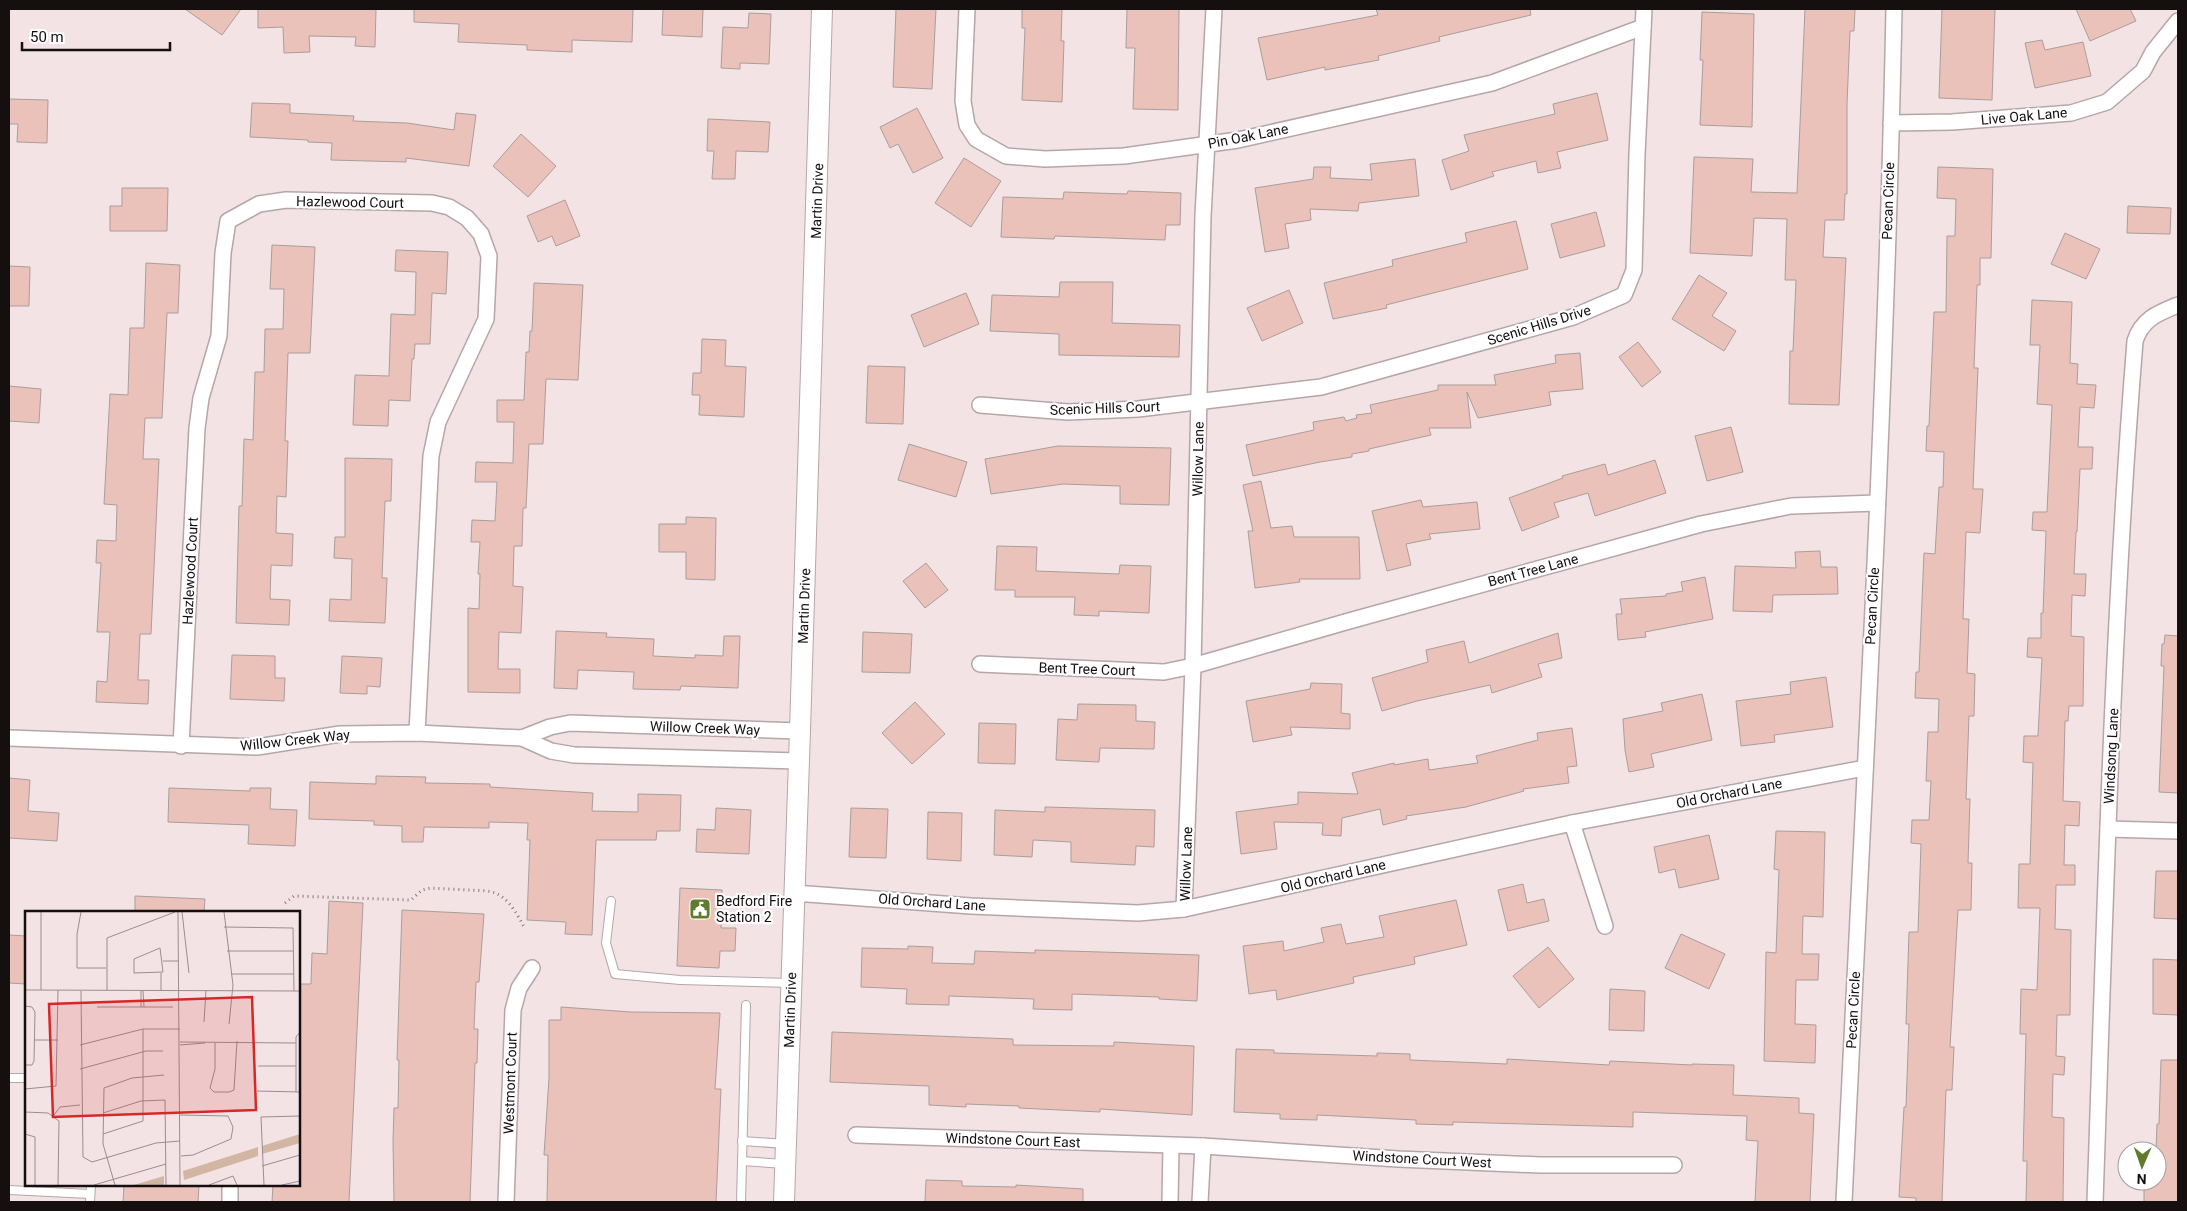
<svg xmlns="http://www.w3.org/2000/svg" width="2187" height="1211" font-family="Roboto,sans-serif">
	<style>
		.building { fill: #eac2ba; stroke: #ab9d9a }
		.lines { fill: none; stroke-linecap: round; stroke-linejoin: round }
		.service-casing { stroke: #b5a6a8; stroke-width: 10 }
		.minor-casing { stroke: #b5a6a8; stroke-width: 18 }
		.tertiary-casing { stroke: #b5a6a8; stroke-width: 22 }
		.path { stroke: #84797a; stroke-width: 3; stroke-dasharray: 1 4; stroke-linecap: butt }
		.service { stroke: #fff; stroke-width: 8 }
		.minor { stroke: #fff; stroke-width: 15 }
		.tertiary { stroke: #fff; stroke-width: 20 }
		.labels { text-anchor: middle; stroke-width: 4.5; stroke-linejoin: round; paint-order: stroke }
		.street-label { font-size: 14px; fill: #150f10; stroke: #fff }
		.poi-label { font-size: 14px; fill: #150f10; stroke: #fff; text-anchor: start }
		.inset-road { fill: none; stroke: #9a8e90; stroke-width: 1 }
		.view { fill: #d62828; fill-opacity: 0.15; stroke: #d62828; stroke-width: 2.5 }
		.inset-edge { fill: none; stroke: #150f10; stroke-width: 2.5 }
	</style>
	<rect width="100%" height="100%" fill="#f3e3e5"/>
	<g class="building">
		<path d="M185,9h56l-19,26z"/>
		<path d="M258,9h118l-1,38 -20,-1 1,-9 -47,-1 1,16 -26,1 -1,-26 -25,1z"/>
		<path d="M414,9h219l-1,33 -60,-2v12l-45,-2v-5l-69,-3 1,-18 -45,-2z"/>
		<path d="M663,9h40l-1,28 -40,-2z"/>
		<path d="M896,9h40l-4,80 -39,-2z"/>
		<path d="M1022,9h40l-1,32h3l-2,61 -40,-2 3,-72h-3z"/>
		<path d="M1127,9h52l-1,101 -45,-1 2,-61h-9z"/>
		<path d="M1376,9h154l1,6 -92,22 1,4 -62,15 1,4 -54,10v-3l-58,13 -9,-42 120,-23z"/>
		<path d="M1805,9h50l-1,22h-4l-3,73v90h-2l-1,26h-19l-2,37 23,1 -7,147 -50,-1 1,-53h3l3,-71h-11l2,-61 -33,-1 -2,38 -62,-3 4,-96 59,2 -2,33 46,1z"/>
		<path d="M1942,9h53l-3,91 -53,-2z"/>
		<path d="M2076,9h54l6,12 -46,20z"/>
		<path d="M1702,12l52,2 -2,113 -52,-2 3,-65h-3z"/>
		<path d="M749,13l22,1 -2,50 -29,-1v6l-19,-1 2,-41 25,1z"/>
		<path d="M2042,40l3,10 38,-8 8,34 -56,12 -10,-45z"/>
		<path d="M1597,93l11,47 -51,12 4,16 -23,5 -2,-12 -44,11 2,4 -43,14 -9,-30 27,-9 -5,-16 91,-21 -2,-10z"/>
		<path d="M9,99l39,1 -1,43 -30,-1 1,-18h-9z"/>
		<path d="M252,103l38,1v9l64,3 -1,5 54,2 47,7 2,-17 20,2 -7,51 -63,-8v4l-75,-2 1,-17 -24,-1v-2l-58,-3z"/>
		<path d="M917,108l26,50 -30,15 -15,-29 -8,4 -10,-21z"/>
		<path d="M708,119l62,3 -2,30 -32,-1 -1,28h-23l2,-28h-7z"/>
		<path d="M521,134l35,32 -28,31 -35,-31z"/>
		<path d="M964,158l37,23 -30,46 -36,-24z"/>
		<path d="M1415,159l4,37 -60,7 -1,8 -48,-2 1,11 -26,4 4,24 -24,4 -10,-64 58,-9 1,-12h17l-1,11 42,2 -2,-16z"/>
		<path d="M1938,167l55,2 -2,89h-11v27h-3l-3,83h4l-5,121h10l-3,44 -14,-1 -3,87h6l-2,54 8,1 -1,42h-5l-3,83h4l-2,64h4l-1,47h-13l-8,137h4l-2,43h-6l-4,112h-26v-4l-17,-1 5,-90h2l3,-83h-3l3,-92h9l3,-88 -10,-1 1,-23h17l2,-39h-5l2,-49h10l1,-33 -24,-1 1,-26h3l5,-119 11,1 4,-67h4l1,-35 -18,-1 1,-25h2l5,-114h12l1,-76h8l1,-37 -19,-1z"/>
		<path d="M122,188h46l-1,43h-57v-25h12z"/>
		<path d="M1128,191l53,2 -1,32h-14l-1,15 -110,-4 -1,3 -53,-2 2,-40 60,2 1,-7 63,2z"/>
		<path d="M565,200l15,36 -24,10 -4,-10 -14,6 -11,-26z"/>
		<path d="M2128,206l43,2 -1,26 -43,-1z"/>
		<path d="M1596,212l9,34 -45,12 -9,-34z"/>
		<path d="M1516,221l12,48 -142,36 1,3 -54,11 -9,-36 69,-17 -1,-6 75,-18 -2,-9z"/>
		<path d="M2065,233l35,16 -14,30 -35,-15z"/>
		<path d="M272,245l43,2 -5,106h-22l-3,88h3l-2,56 -9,-1 -1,37 17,1 -1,32 -21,-1 -1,34 20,1 -1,25 -53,-2 3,-117h3l2,-67 9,1 2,-68h9l1,-43h18l1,-40h-14z"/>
		<path d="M396,250l52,2 -2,42 -14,-1 -2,51h-15l-1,15h-2l-2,42 -21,-1 -1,26 -35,-1 2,-50 34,1 2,-62 24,1 1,-43 -21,-1z"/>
		<path d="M146,263l34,2 -2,48h-11l-5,105h-17l-2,41h16l-8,175h-11l-2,46h11l-1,24 -52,-2 1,-21 10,1 3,-50h-13l4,-69h-5l1,-23 19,1 1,-36 -13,-1 6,-110 18,1 2,-67h14z"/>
		<path d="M9,266l21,1 -1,39h-20z"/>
		<path d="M1699,275l28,18 -15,23 24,15 -12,20 -52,-32z"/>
		<path d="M1060,282h53l-1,41 68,2 -1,32 -120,-2v-21l-69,-3 2,-36 67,2z"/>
		<path d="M534,283l49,2 -5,95 -32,-1 -3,65h-14l-3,64h-3l-1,38h-8l-1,40 10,1 -2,46 -22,-1 -1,37h22v24l-52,-1v-84l11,1 1,-35h-2l2,-32h-9l1,-22 23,1 2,-39h-22l1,-20 37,1 1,-41h-17v-22h27l2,-48h3l1,-21h2z"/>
		<path d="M1289,290l14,33 -41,18 -15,-33z"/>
		<path d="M966,293l13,31 -55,23 -13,-32z"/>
		<path d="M2032,300l40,2 -2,61 8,1 -1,20 19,1 -2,23 -14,-1 -2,40h15l-1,22h-12l-3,63h-1l-2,42h12l-1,22 -13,-1 -1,41 13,1 -1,69h-14l-1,15h-3l-2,80 17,1 -1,24 -14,-1 -1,40h11v20h-19l-1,44 16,1 -1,85h-13l-1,41 9,1 -1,18 -11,-1 -1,43 12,1 -1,84h-37l1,-41h-4l3,-127h-6l1,-45 16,1 3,-82h-22l1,-44h11l3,-101 -10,-1 1,-26h14l4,-78 -15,-1 1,-19h13v-25h2l3,-82 -14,-1 1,-18h14l5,-107 -15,-1 3,-59h-10z"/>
		<path d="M702,339l24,1 -1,26 21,1 -2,50 -45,-2 1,-20h-8l1,-22h8z"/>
		<path d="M1638,342l23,30 -19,15 -23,-30z"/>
		<path d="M1580,353l3,36 -34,3 2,13 -73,13 -11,-26 4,36h-42l2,7 -62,14v2l-17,3v3l-32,5 -67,14 -7,-31 68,-15 -1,-8 31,-5 2,4 11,-3 -1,-3 16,-2 -2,-8 68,-15v-5h58l-2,-10 62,-12 -1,-8z"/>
		<path d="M868,366l37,1 -2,57 -37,-1z"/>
		<path d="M9,386l32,3 -2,34 -30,-2z"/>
		<path d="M1731,427l12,45 -36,9 -12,-45z"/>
		<path d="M909,444l58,18 -11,35 -58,-17z"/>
		<path d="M1058,446l113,2 -2,57 -49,-1v-18l-57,-2 -72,10 -6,-35z"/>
		<path d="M345,458l47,1 -1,42h-6l-3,77h5l-2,45 -56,-2 1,-22 21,1 1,-41 -18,-1 1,-21h10z"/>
		<path d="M1655,460l11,33 -71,23 -7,-23 -34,10 5,14 -37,14 -13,-33 54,-20 -1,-2 43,-12 3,11z"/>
		<path d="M1261,481l10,47 21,-2 2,11h65l1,42h-61l1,3 -45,6 -7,-57h5l-10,-46z"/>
		<path d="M1421,500l2,7 54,-5 3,27 -51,5 2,5 -25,5 5,21 -24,6 -15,-60z"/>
		<path d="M686,517l30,1 -1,62 -29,-1v-27h-27v-28h27z"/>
		<path d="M997,546l40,1 -1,24 83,3 1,-9 31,1 -2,47 -50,-2v5l-25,-1 1,-18h-60v-7h-20z"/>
		<path d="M1820,551l1,16h16l1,27 -65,1 -1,17 -39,-1 2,-45 61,2 -1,-16z"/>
		<path d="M926,563l22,27 -23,18 -22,-27z"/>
		<path d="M1705,577l8,42 -68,13 1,5 -28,3 -2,-26h6l-2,-15 46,-3v-2l17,-3 -2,-9z"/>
		<path d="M556,631l51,2 -1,4 48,2 -1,17 42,2v-3l28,1 1,-20h16l-2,52 -57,-2 -1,4 -47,-1 1,-17 -56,-2 -1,19 -23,-1z"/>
		<path d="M863,632l49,2 -2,39 -48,-1z"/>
		<path d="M1558,633l4,25 -24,6 4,13 -50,16 -2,-8 -73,16 -35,10 -10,-33 56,-16 -2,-12 38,-9 5,22z"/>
		<path d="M2165,635l13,1v157l-19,-1 5,-126h-3l1,-22h2z"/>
		<path d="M232,655l43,1v22h10l-1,23 -54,-2z"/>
		<path d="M342,656l40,2 -2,29 -13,-1v8l-27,-1z"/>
		<path d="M1826,677l7,50 -59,8 1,7 -34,4 -5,-45 55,-7 -1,-12z"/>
		<path d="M1311,683l31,1 -1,29 9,1v15l-60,-2 2,8 -39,7 -7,-41 64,-12z"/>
		<path d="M1702,694l10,46 -61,14 3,13 -25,5 -4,-22 -2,-31 40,-8 -2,-8z"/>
		<path d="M915,702l30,32 -33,30 -30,-31z"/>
		<path d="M1078,704l58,1v16l19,1 -1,27 -54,-1 -1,14 -43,-2 2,-41 19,1z"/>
		<path d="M979,723l37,1 -1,40 -37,-1z"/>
		<path d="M1572,728l5,38 -10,1 2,16 -46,6 1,2 -58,16 -60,9 1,3 -24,6 -3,-16 -38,9 -1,18 -19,-1 1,-12 -49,-1 3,27 -36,5 -5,-42 62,-8v-12l60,2 -6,-21 42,-10v2l34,-6 1,11 49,-7 -2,-7 62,-16 -1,-7z"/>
		<path d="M376,776l50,1 -1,6 65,1v3l103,6 -1,18 46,1v-18l43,1 -1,36h-23l-1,9h-60l-4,95 -27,-1 1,-12 -39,-2 3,-80h-3l1,-17 -39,-1v6l-65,-1 -1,15h-21v-16l-28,-1v-4l-65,-2 1,-37 66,2z"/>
		<path d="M9,778l21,2 -2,31 31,2 -2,28 -48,-3z"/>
		<path d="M169,788l81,3v-3h21l-1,21 27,1 -2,36 -47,-2 1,-19 -81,-3z"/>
		<path d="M1045,807l110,3 -1,37 -18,-1 -1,19 -64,-3v-20l-38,-2 -1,17 -38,-2 1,-45 50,2z"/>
		<path d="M716,808l35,2 -2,44 -53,-2 1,-23 18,1z"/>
		<path d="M851,808l37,1 -2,49 -37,-1z"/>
		<path d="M928,812l34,1 -1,48 -34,-2z"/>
		<path d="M1776,831l49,1 -2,85 -20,-1 -1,38h17l-1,26h-22l-1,44 21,1 -1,38 -51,-2 2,-109 10,1 3,-83 -5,-1z"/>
		<path d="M1709,835l10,44 -40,9 -4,-19 -16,4 -5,-26z"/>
		<path d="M2156,871h22v48l-24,-1z"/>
		<path d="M1523,884l4,19 17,-4 5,22 -41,10 -10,-41z"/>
		<path d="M680,888l42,2 -1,38h15l-1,23h-15l-1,17 -42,-2z"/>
		<path d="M135,896l70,3 -1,13h-69z"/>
		<path d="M1456,900l11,45 -53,12 1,7 -62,13 1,6 -77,17 -1,-10 -27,4 -6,-48 40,-5 1,10 40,-9 -3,-14 20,-4 5,20 38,-7 -5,-21z"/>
		<path d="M329,901l34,2 -14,299h-77l1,-17h26v-201h12l1,-31 15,1z"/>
		<path d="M402,910l82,4 -5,68h-3l-2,47h4l-1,34h-2l-5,139h-76l-1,-61 1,-33h4l1,-48h-2z"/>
		<path d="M1681,934l44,20 -16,35 -44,-21z"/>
		<path d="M9,935l17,1v48l-17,-1z"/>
		<path d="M908,946l25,1 -1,16 42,1 1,-13 60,2v-3l164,5 -2,46 -38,-2v-2l-87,-3v16l-39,-1 1,-10 -85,-3v9l-43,-1 1,-15 -46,-2 1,-39 46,1z"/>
		<path d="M1548,947l26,32 -35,29 -26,-32z"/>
		<path d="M2153,959l25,1v55l-25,-1z"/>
		<path d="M1610,989l35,2 -1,40 -35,-1z"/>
		<path d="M561,1007l70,5 89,1 -5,76h6l-5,113h-169l1,-47h-4l5,-77v-58h12z"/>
		<path d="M832,1032l181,7v6l101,1v-4l80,4 -2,69 -92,-6v3l-81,-4v-2l-53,-2v3l-37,-2v-19l-99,-4z"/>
		<path d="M1236,1049l38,1v3l103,3v-3l33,1v6l97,4v-5l102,6 1,-4 82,4v-1l42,1 -1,30 66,3v15l15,1 -4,88h-55l3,-61 -12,-1 1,-24 -114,-4v15l-180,-5v3l-37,-1v-4l-99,-5v5l-37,-1v-5l-46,-2z"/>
		<path d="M2161,1060h17v142h-34v-17h13l-1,-34 1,-27h2z"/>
		<path d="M926,1180l36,1v5l54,1v-2l67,4v13h-158z"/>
		<path d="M124,1185h75l-1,17h-75z"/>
	</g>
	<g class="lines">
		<g class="service-casing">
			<g id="service">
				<path d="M611,901l-5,42 9,31 65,6 111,3"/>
				<path d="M9,1078h17"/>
				<path d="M742,1141l44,3"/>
				<path d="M742,1161l43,3"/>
				<path d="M9,1190l81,4"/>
				<path d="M90,1202l1,-17"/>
				<path d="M741,1202l5,-197"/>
			</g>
		</g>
		<g class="minor-casing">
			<g id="minor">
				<path d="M967,9l-4,92 4,24 9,14 30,17 39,3 79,-3 114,-16 254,-57 151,-56"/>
				<path d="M1891,123l61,-1 119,-9 36,-11 36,-31 10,-19 25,-31"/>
				<path d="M980,405l88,7 70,-3 183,-22 252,-70 51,-22 10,-25 3,-116 7,-145"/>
				<path d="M980,664l184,8 29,-6 156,-45 352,-97 90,-18 86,-3"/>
				<path d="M9,738l248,9 83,-13 77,-1 105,5 29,13 23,4 225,6"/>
				<path d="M522,738l28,-11 20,-4 230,8"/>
				<path d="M181,746l16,-318 4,-30 18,-62 4,-83 5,-32 31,-17 27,-4 146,3 17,4 18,11 14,16 8,22 -3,63 -48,103 -7,34 -14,277"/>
				<path d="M1572,823l33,103"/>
				<path d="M2108,829l70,2"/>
				<path d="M794,893l177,13 167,7 46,-4 388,-86 293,-55"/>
				<path d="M1184,909l9,-243 10,-450 11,-207"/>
				<path d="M856,1135l347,11 195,13 142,6h134"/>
				<path d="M230,1202v-17"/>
				<path d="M506,1202l7,-192 6,-22 13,-20"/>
				<path d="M1170,1202l1,-56"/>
				<path d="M1200,1202l3,-56"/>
				<path d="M1844,1202c19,-397 42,-795 50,-1193"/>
				<path d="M2095,1202c10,-287 17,-575 40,-861 7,-22 23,-28 43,-36"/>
			</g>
		</g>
		<g class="tertiary-casing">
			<path id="tertiary" d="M784,1202l16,-471 22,-722"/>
		</g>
		<path class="path" d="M285,903l9,-7 117,4 11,-10 9,-2 56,3c19,2 29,21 37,36"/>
		<use href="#service" class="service"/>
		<use href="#minor" class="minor"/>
		<use href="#tertiary" class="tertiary"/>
	</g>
	<defs>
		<g id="civic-square" transform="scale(1.125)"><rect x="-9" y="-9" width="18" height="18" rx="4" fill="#617b2e" stroke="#fff"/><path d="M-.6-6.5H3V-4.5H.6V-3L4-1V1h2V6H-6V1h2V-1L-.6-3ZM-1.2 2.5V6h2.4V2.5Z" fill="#fff"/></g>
	</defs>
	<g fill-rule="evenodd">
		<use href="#civic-square" x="700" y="909"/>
	</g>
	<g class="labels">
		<g class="street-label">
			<text transform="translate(2024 116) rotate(-5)" y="5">Live Oak Lane</text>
			<text transform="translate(1248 136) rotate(-11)" y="5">Pin Oak Lane</text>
			<text transform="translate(817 201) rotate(-88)" y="5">Martin Drive</text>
			<text transform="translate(1888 201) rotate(-88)" y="5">Pecan Circle</text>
			<text transform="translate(350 202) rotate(1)" y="5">Hazlewood Court</text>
			<text transform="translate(1539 325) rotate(-17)" y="5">Scenic Hills Drive</text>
			<text transform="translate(1105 408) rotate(-2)" y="5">Scenic Hills Court</text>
			<text transform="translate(1198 459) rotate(-89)" y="5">Willow Lane</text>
			<text transform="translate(1533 570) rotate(-15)" y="5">Bent Tree Lane</text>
			<text transform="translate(190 571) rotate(-87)" y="5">Hazlewood Court</text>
			<text transform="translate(804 606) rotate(-88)" y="5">Martin Drive</text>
			<text transform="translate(1872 606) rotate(-87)" y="5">Pecan Circle</text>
			<text transform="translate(1087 669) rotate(2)" y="5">Bent Tree Court</text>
			<text transform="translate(705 728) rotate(2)" y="5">Willow Creek Way</text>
			<text transform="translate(295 740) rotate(-6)" y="5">Willow Creek Way</text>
			<text transform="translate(2111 756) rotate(-87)" y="5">Windsong Lane</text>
			<text transform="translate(1729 793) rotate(-11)" y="5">Old Orchard Lane</text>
			<text transform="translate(1186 864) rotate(-88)" y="5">Willow Lane</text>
			<text transform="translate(1333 876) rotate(-13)" y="5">Old Orchard Lane</text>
			<text transform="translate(932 902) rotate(4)" y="5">Old Orchard Lane</text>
			<text transform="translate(790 1010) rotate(-88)" y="5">Martin Drive</text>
			<text transform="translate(1853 1010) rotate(-87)" y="5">Pecan Circle</text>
			<text transform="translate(510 1083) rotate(-88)" y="5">Westmont Court</text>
			<text transform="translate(1013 1140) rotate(2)" y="5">Windstone Court East</text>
			<text transform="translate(1422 1159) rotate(3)" y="5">Windstone Court West</text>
		</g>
		<g class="poi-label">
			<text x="716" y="906">Bedford Fire<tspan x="716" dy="16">Station 2</tspan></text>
		</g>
	</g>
	<g transform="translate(25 911)">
		<rect width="275" height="275" fill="#f3e3e5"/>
		<path d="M275,223v9l-38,11v-8zM233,236v9l-74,24 -1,-9zM139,265v9h-30z" fill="#d2b6a3"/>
		<path class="inset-road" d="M16,1v78M56,1l-4,22v34h29M153,1l2,273M157,1l7,61M199,1l9,73 -4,39M199,16l69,1 1,63M135,37l3,24 -29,1v-14zM202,40h67M138,50h16M136,62v17M206,63h63M0,79l275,1M82,79v-52l68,-26M56,80l2,166 9,5 64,-19 24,-2M118,80l1,16M0,95l7,1 3,5 -1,49 -2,4h-7M72,96h76M116,96v-17M179,111l2,-32M9,129h24M155,131l116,1M190,132v26l-5,19 4,4h15l5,-2 3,-49M55,134l63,-16h37M155,134l25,-2M233,155h38M55,158l66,-18h17M0,178l31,-3 2,-96M232,180l43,1M271,181v-55l4,-5M0,201l23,1 11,8 -1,64M78,202l38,-12 24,-1 1,85M29,204l6,-8 20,-2M155,204l48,1 5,11 -2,12 -38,16 -12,1M0,223l10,3v48M78,223l40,-13v-92M237,255l38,-11M69,274l72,-21M90,274l-12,-41 1,-56 28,-10 32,-3M184,274l24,-9 4,9M239,274l-3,-68 39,-1M257,274l18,-4"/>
		<path class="view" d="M227,86l4,113 -203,7 -4,-113z"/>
		<rect width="275" height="275" class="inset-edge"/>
	</g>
	<rect width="2187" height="1211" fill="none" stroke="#150f10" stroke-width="20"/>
	<g transform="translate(2142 1166) rotate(182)"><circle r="24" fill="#ffffff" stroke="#a19f9f"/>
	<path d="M0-4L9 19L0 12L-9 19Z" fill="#617b2e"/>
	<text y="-8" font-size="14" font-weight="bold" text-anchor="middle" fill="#150f10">N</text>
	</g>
	<path d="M22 42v8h148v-8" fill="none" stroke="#150f10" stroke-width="2.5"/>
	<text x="30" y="42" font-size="15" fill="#150f10" stroke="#ffffff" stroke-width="4" paint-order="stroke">50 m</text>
</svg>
